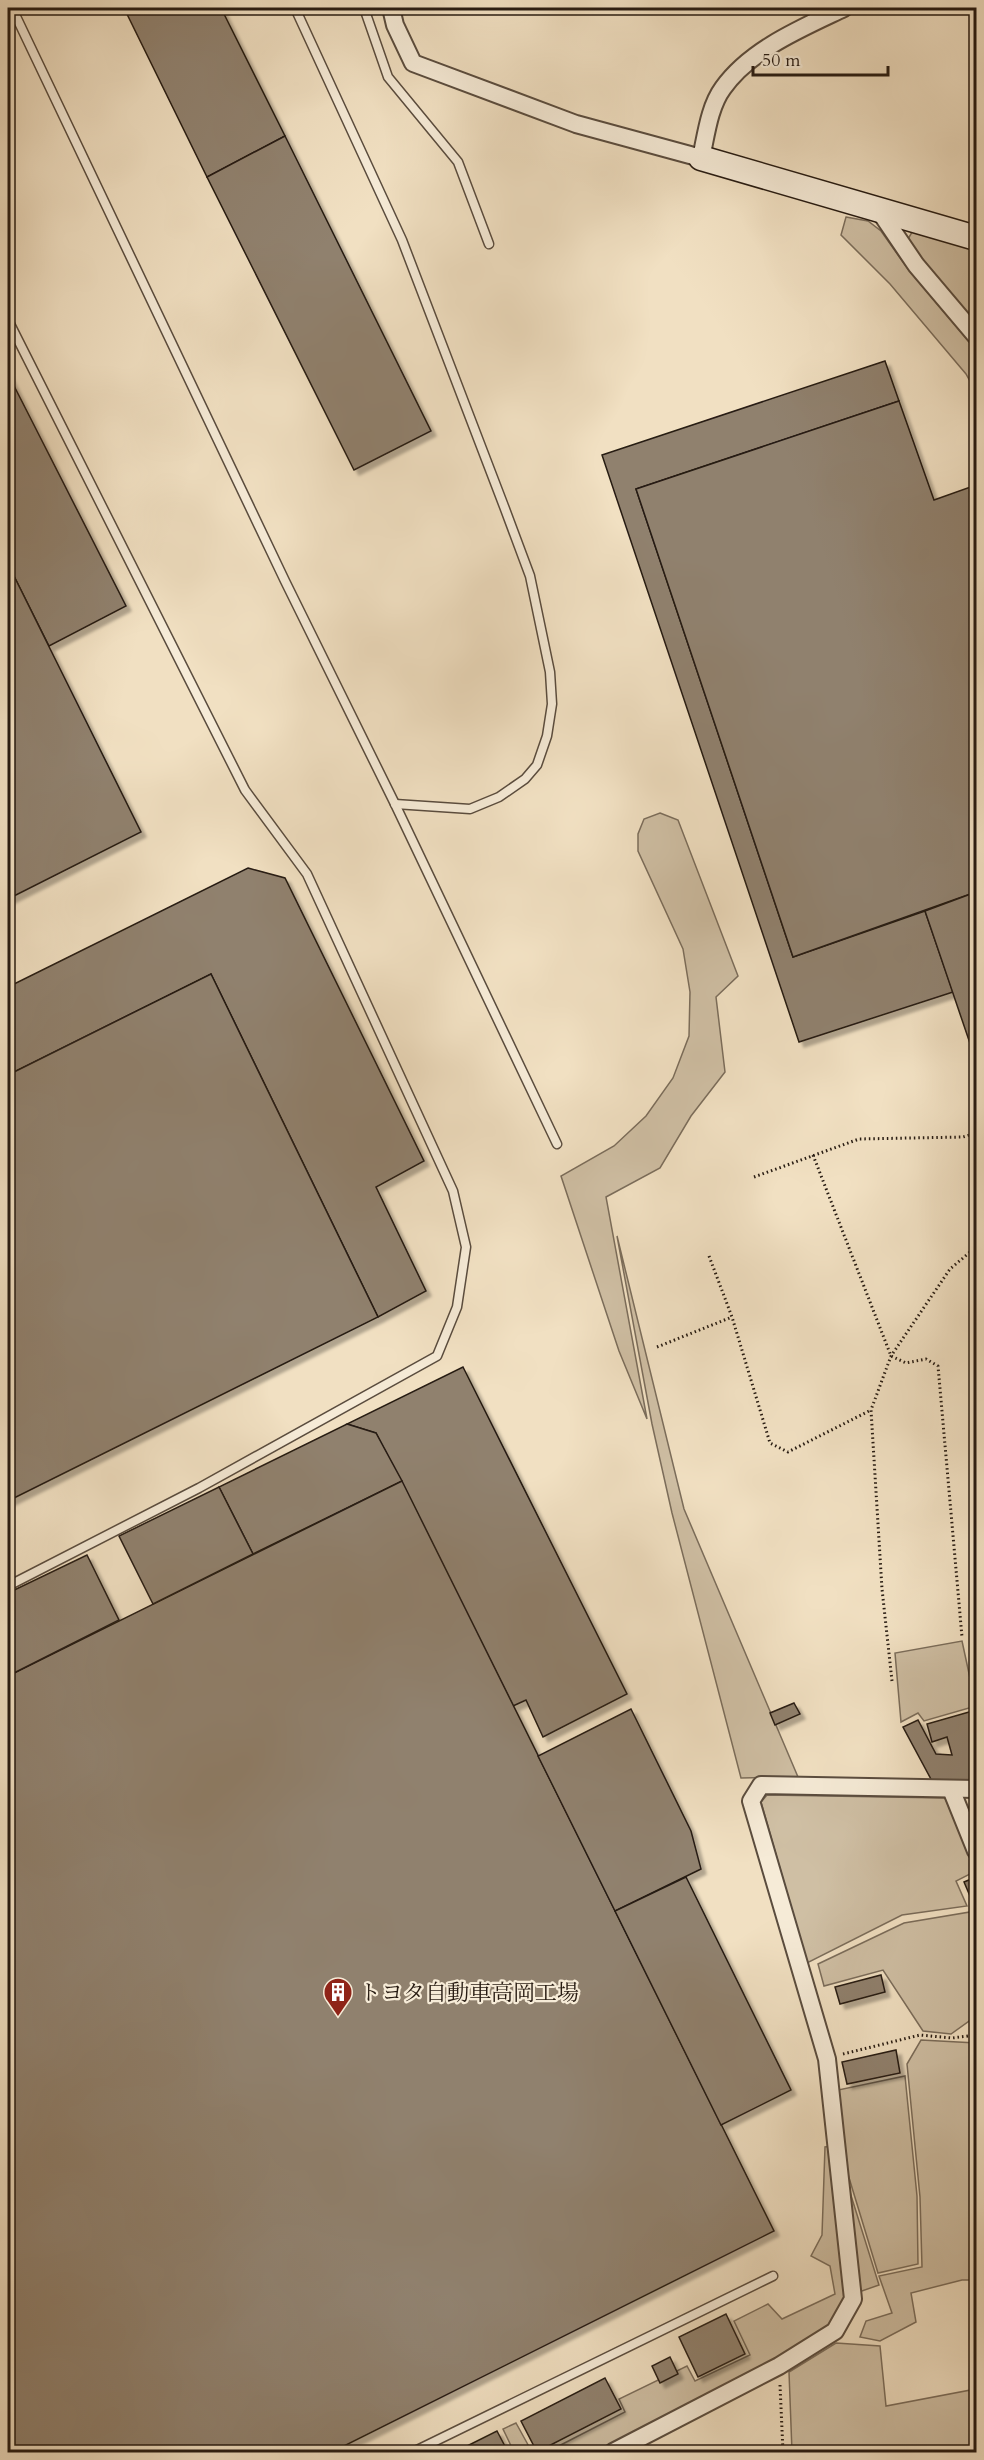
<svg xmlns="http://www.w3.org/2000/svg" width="984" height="2460" font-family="Cardo,'Noto Serif JP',serif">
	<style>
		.green { fill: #cfbfa4; stroke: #7b6d5b; stroke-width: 1.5 }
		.building { fill: #90816e; stroke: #271b12; stroke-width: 1.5; filter: url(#shadow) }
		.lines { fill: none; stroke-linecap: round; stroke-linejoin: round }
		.lane-casing { stroke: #5a4c3e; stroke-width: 11 }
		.street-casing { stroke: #5a4c3e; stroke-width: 20 }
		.secondary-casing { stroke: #271b12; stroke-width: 27 }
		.path { stroke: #271b12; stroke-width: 3; stroke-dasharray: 1.5 3; stroke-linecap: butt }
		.lane { stroke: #f6ebd7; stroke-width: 8 }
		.street { stroke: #f6ebd7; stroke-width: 16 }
		.secondary { stroke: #f6ebd7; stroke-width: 24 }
		.labels { text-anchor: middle; stroke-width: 4.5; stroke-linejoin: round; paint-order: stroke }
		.poi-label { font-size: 22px; fill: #271b12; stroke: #f6ebd7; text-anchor: start }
	</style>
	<defs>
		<filter id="shadow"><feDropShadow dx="5" dy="5" stdDeviation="1.5" flood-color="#0004"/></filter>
	</defs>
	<rect width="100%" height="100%" fill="#f1e0c2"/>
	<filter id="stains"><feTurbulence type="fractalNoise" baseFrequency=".00333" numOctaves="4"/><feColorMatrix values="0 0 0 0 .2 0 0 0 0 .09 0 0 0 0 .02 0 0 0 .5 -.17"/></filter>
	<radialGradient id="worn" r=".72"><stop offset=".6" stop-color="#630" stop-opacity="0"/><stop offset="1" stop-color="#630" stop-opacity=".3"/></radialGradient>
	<g class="green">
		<path d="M846,217l22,4 13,10 27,38 68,81v42l-10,-18 -76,-90 -49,-49z"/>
		<path d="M915,227l61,21v63l-7,3 -48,-54 -13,-21z"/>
		<path d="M660,813l18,7 60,156 -22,21 9,75 -34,44 -31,52 -54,29 41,222 -28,-68 -58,-175 53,-30 32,-30 27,-38 16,-42 1,-44 -7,-43 -45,-98v-17l6,-15z"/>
		<path d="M617,1236l67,273 114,268 -57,1 -69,-265 -20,-89z"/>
		<path d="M962,1641l14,65 -52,15 -6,-8 -17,9 -6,-69z"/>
		<path d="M767,1795l178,3 31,73 -20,10 11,25 -65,9 -95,48 -46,-161z"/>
		<path d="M976,1911v105l-25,18 -28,-3 -40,-61 -59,16 -6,-22 86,-41z"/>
		<path d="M921,2040l55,3v237h-14l-51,13 5,29 -36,19 -20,-4 6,-16 26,-8 -13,-37 43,-9 -2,-70 -13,-133z"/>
		<path d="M905,2076l12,120 1,68 -40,9 -35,-115 -5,-68z"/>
		<path d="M831,2146l17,152 -17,30 -54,33 -175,91h-55l78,-40 -6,-13 68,-33 8,15 55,-26 -16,-34 34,-17 14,15 53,-25 -5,-28 -19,-10 11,-21 3,-88z"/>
		<path d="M844,2173l35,112 -20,7z"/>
		<path d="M836,2343l44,3 6,60 90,-17v63h-184l-3,-80z"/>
		<path d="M516,2423l16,29h-18l-11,-23z"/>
	</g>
	<g class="building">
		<path d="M124,8h97l64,128 -78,41z"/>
		<path d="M285,136l146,295 -77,39 -147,-293z"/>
		<path d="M885,361l14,40 -263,88 157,468 132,-46 28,81 -154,50 -197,-587z"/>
		<path d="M8,374l118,232 -77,40 -41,-82z"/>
		<path d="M899,401l35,99 42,-15v407l-183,65 -157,-468z"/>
		<path d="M8,564l133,268 -133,67z"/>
		<path d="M248,868l37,10 139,283 -48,26 50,104 -48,26 -167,-343 -203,101v-88z"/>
		<path d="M976,892v169l-51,-150z"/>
		<path d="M211,974l167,343 -370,184v-426z"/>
		<path d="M463,1367l164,327 -84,43 -17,-37 -13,6 -137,-273 -29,-9z"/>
		<path d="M347,1424l29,9 26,48 -149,73 -34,-67z"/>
		<path d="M402,1481l372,750 -442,221h-324v-776z"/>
		<path d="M219,1487l34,67 -100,50 -34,-68z"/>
		<path d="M87,1555l32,65 -111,56v-83z"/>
		<path d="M794,1703l6,11 -25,11 -5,-12z"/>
		<path d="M631,1709l60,122 10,38 -86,42 -77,-155z"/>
		<path d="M976,1710v51l-5,3 2,18 -41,-1 -29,-54 15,-7 18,34 16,1 -5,-18 -15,5 -5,-18z"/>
		<path d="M686,1877l105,213 -70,35 -106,-214z"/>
		<path d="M976,1877v25l-3,1 -9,-21z"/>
		<path d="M881,1975l4,17 -45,12 -5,-17z"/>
		<path d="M896,2050l4,23 -53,11 -5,-22z"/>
		<path d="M726,2314l19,40 -47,23 -19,-40z"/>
		<path d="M670,2357l8,17 -18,9 -8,-17z"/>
		<path d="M605,2378l16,31 -84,43 -16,-31z"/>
		<path d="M497,2431l11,21h-53z"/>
	</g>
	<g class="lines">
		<g class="lane-casing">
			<g id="lane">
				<path d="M12,8l273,573 110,223 162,340"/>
				<path d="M295,8l107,232 103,269 25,67 20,96 2,32 -5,32 -10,29 -12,14 -26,18 -29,12 -75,-5"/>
				<path d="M364,8l24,69 70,85 31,82"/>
				<path d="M8,320l237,470 62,84 146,317 13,56 -9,60 -20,49 -238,132 -191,98"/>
				<path d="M413,2452l360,-176"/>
			</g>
		</g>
		<g class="street-casing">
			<g id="street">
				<path d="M391,8l4,17 18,38 163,61 125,34c5,-22 8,-51 22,-70 28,-39 79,-60 121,-80"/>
				<path d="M878,209l38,56 60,71"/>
				<path d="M951,1789l25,62"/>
				<path d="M613,2452l166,-86 56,-35 18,-32 -26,-240 -76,-258 10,-16 215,4"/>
			</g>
		</g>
		<g class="secondary-casing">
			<path id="secondary" d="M701,158l275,80"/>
		</g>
		<g class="path">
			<path d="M813,1155l78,201 15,7 20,-4 12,7 24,271"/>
			<path d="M754,1177l105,-38 104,-2 13,-4"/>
			<path d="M709,1256l23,61 38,126 18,9 83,-42"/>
			<path d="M657,1347l75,-30"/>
			<path d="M892,1681l-10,-92 -11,-179 20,-54 59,-87 26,-22"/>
			<path d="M843,2054l77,-19 32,3 24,-3"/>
			<path d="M780,2385l3,67"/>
		</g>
		<use href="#lane" class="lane"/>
		<use href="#street" class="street"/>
		<use href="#secondary" class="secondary"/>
	</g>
	<defs>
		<g id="building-pin" transform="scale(1.5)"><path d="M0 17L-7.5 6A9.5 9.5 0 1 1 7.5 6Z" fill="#8f2418" stroke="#f6ebd7"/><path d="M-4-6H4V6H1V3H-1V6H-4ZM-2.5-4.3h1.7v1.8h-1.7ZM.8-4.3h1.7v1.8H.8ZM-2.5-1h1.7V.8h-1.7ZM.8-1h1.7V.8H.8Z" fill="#fff"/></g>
	</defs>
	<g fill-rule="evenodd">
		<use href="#building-pin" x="338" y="1992"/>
	</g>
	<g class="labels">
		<g class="poi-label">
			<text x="359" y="2000">トヨタ自動車高岡工場</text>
		</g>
	</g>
	<rect width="984" height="2460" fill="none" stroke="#f1e0c2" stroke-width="30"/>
	<rect x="9" y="9" width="966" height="2442" fill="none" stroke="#271b12" stroke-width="3"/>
	<rect x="15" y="15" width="954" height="2430" fill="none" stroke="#271b12" stroke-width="1.5"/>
	<path d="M753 66v9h135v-9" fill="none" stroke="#271b12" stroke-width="3"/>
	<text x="762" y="66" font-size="18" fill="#271b12" stroke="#f6ebd7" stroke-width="4.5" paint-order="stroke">50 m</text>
	<rect width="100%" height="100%" filter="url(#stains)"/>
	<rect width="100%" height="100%" fill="url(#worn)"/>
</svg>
